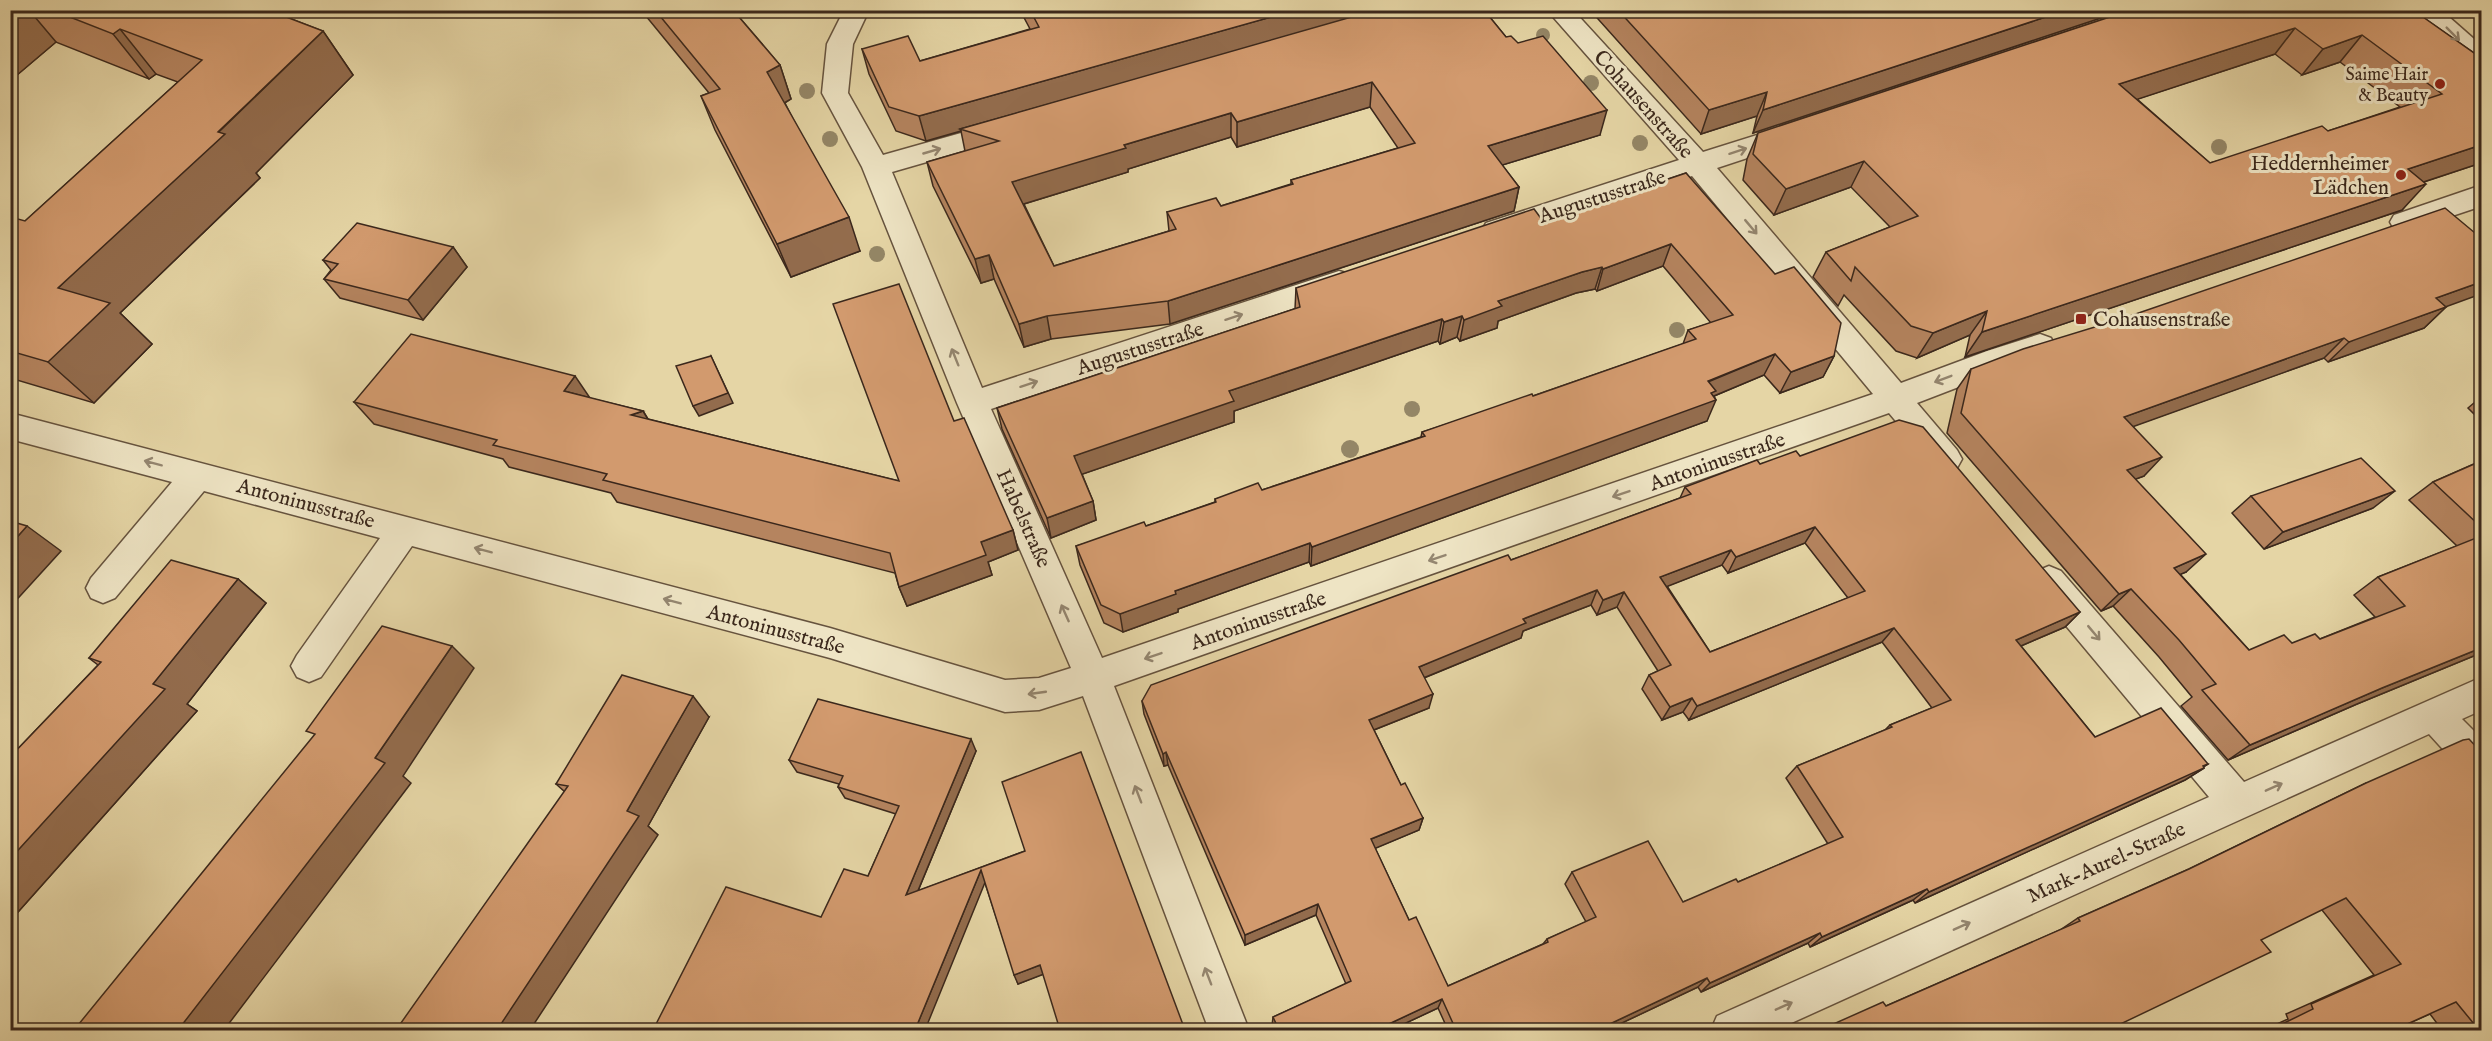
<svg xmlns="http://www.w3.org/2000/svg" width="2492" height="1041" font-family="'IM FELL English',serif">
	<style>
		.lines { fill: none; stroke-linecap: round; stroke-linejoin: round }
		.minor-casing { stroke: #66533e; stroke-width: 3 }
		.minor { fill: #eee4c4; fill-rule: evenodd }
		.tree { fill: #948666 }
		.wall { fill: #b5845f; stroke: #3b281c; stroke-width: 1.5; fill-rule: evenodd }
		.shaded-wall { fill: #936c4d; stroke: #3b281c; stroke-width: 1.5 }
		.building { fill: #d29a6e; stroke: #3b281c; stroke-width: 1.5; fill-rule: evenodd }
		.oneway { stroke: #948670 }
		.poi-dot { fill: #8f2418; stroke: #eee4c4; stroke-width: 2 }
		.labels { text-anchor: middle; stroke-width: 6; stroke-linejoin: round; paint-order: stroke }
		.far-poi-label { font-size: 18px; fill: #3b281c; stroke: #eee4c4; text-anchor: end }
		.street-label { font-size: 21px; fill: #3b281c; stroke: #eee4c4 }
		.poi-label { font-size: 21px; fill: #3b281c; stroke: #eee4c4; text-anchor: end }
	</style>
	<rect width="100%" height="100%" fill="#e5d5a5"/>
	<filter id="stains"><feTurbulence type="fractalNoise" baseFrequency=".00333" numOctaves="4"/><feColorMatrix values="0 0 0 0 .2 0 0 0 0 .09 0 0 0 0 .02 0 0 0 .5 -.17"/></filter>
	<radialGradient id="worn" r=".72"><stop offset=".6" stop-color="#630" stop-opacity="0"/><stop offset="1" stop-color="#630" stop-opacity=".3"/></radialGradient>
	<g class="lines">
		<g class="minor-casing">
			<g id="minor">
				<path d="M844,10h25l-16,34 -5,49 35,62 124,-35 10,2 3,7 -3,7 -125,36 90,216 357,-117 10,3 5,8 -5,8 -358,119 111,249 771,-264 -181,-218 -196,64 -10,-3 -4,-7 4,-7 193,-63 -132,-150h26l130,142 92,-29 10,2 3,7 -3,7 -88,29 184,215 86,-32 53,-17 11,4 4,8 -4,8 -43,14 -91,35 40,47 5,9 -5,9 -11,4 -11,-4 -46,-55 -775,273 135,344h-40l-126,-334 -44,14 -34,2 -175,-54 -418,-112 -91,131 -12,5 -12,-5 -6,-11 6,-11 83,-117 -176,-47 -89,107 -12,5 -12,-5 -5,-10 5,-10 81,-96 -162,-43v-26l820,215 175,52 34,-2 32,-10 -114,-265 -95,-236 -40,-74 5,-49z"/>
				<path d="M2411,10h30l41,36v23l-9,-2z"/>
				<path d="M2482,185v21l-78,26 -10,-3 -4,-7 4,-7z"/>
				<path d="M2049,566l12,5 183,211 238,-105v33l-20,9 20,20v44l-13,-5 -40,-44 -653,296h-65l6,-14 492,-219 -172,-206 -5,-10 5,-10z"/>
			</g>
		</g>
		<use href="#minor" class="minor"/>
	</g>
	<g class="tree">
		<circle cx="1543" cy="35" r="7"/>
		<circle cx="1591" cy="83" r="8"/>
		<circle cx="807" cy="91" r="8"/>
		<circle cx="830" cy="139" r="8"/>
		<circle cx="1640" cy="143" r="8"/>
		<circle cx="2219" cy="147" r="8"/>
		<circle cx="877" cy="254" r="8"/>
		<circle cx="1677" cy="330" r="8"/>
		<circle cx="1412" cy="409" r="8"/>
		<circle cx="1350" cy="449" r="9"/>
	</g>
	<g class="wall">
		<path d="M10,10h258l55,21 30,44 -97,98 4,5 -140,135 32,31 -58,59 -84,-25v-152l15,-5 153,-139 -22,-8 -7,5 -93,-37 -46,39z"/>
		<path d="M641,10h92l47,55 11,34 -6,4 75,148 -69,26 -76,-147 -14,-34 8,-3z"/>
		<path d="M1020,10h464l22,27 94,98 -98,30 17,22 -5,24 -344,113 -119,15 -27,8 -30,-68 -13,4 -48,-97 -6,-24 38,-11 -4,-20 -35,10 -30,-10 -27,-57 -7,-25 58,12 110,-32zM1370,107l28,41 -107,32v4l-70,22 -54,6 2,19 -115,35 -30,-62 104,-32v-3l103,-32 6,10z"/>
		<path d="M1590,10h535l-372,123 4,-17 -56,18z"/>
		<path d="M2131,10l283,1 67,47v105l-57,19 -22,28 -437,147 5,-22 -53,23 -21,-7 -52,-56 -6,11 -25,-29 13,-25 64,-25 -39,-40 -77,28 -31,-35 4,-21 11,-26zM2275,54l27,21 38,-13 60,45 -72,24 -118,32 -73,-64z"/>
		<path d="M1686,173l148,183 -11,21 -43,16 -16,-18 -50,21 -7,25 -396,145 -2,-4 -131,47v3l-55,20 -19,-9 -24,-58 -4,-19 70,-20 69,-24v-3l47,-9 159,-53 1,-5 111,-36 150,-52 5,-14 23,-7 -48,-57 -66,25 -2,-2 -19,4 -78,28 -1,7 -37,13 -3,-4 -17,7 -2,-3 -204,70v11l-152,52 11,27 3,19 -45,18 -49,-109 -5,-21 298,-99 1,-21 247,-67z"/>
		<path d="M453,247l14,20 -44,53 -83,-22 -16,-19 7,-9 -8,-10z"/>
		<path d="M2446,307l-22,21 -96,34 -4,-4 -191,68 11,50 -9,3 51,93 -6,2 69,76 43,-7 28,-4 55,-22 -21,-22 24,-18 79,-31 -48,-46 24,-18 48,-21v192l-124,51 -129,56 -47,-54 11,-9 -33,-40 -46,-51 -12,5 -154,-178 10,-44 14,-20z"/>
		<path d="M2481,397v24l-13,-13z"/>
		<path d="M589,398l54,13 5,8 251,62 55,-60 59,109 5,20 -30,12 4,13 -85,31 -8,-19 -4,-14 -278,-71 -6,-9 -102,-26 -6,-8 -129,-35 -20,-22z"/>
		<path d="M1800,456l280,156 -15,15 -44,19 74,91 113,27 -5,3 1,1 -19,12 -270,123 -2,-3 -103,47 -2,-4 -107,49 -3,-5 -91,43h-159l-10,-22 -47,22h-116l-3,-4 1,-9 73,-33 -30,-69 -71,30 -77,-180 -4,1 -20,-52 -2,-13 369,-141 169,-62 5,-11 75,-23zM1805,543l43,55 -138,54 -43,-66 55,-21 6,8zM1591,605l6,10 20,-8 41,64 -9,4 -7,14 20,31 21,-8 6,8 193,-78 50,66 -42,17 -5,5 -88,36 -11,12 42,66 -90,38 -55,20 -111,-30 -7,12 21,38 -39,17 -4,5 -95,42 -39,-66 -34,-72 44,-18 4,-12 -22,-33 -27,-55 55,-22 -5,-30 97,-40 2,-7z"/>
		<path d="M2251,496l122,12 -109,41 -32,-36z"/>
		<path d="M238,579l28,24 -79,101 10,7 -187,210v-164l88,-92 -9,-7z"/>
		<path d="M709,717l-61,109 10,9 -94,-44 -8,-7z"/>
		<path d="M976,751l-58,140 107,-40 56,-99 -38,222 -25,10 -33,-101 -164,34 47,-41 28,-62 -51,-16 -7,-11 1,-3 -42,-12 -8,-12z"/>
		<path d="M2366,783l115,247h-39l-12,-16 -36,16h-130l24,-11 -2,-5 88,-39 -52,-65 -436,96 174,-76 18,-12 111,-49z"/>
	</g>
	<g class="shaded-wall">
		<path d="M10,10h19l27,32 -46,39z"/>
		<path d="M1296,10h87l-423,119 1,2 -35,10 -7,-25z"/>
		<path d="M2067,10h58l-372,123 10,-23z"/>
		<path d="M2295,28l-20,26 -173,57 17,-27z"/>
		<path d="M120,29l36,45 -7,5 -36,-45z"/>
		<path d="M323,31l30,44 -97,98 4,5 -140,135 32,31 -58,59 -46,-41 10,-74z"/>
		<path d="M2362,35l-22,27 -38,13 21,-26z"/>
		<path d="M780,65l11,34 -12,7 -12,-34z"/>
		<path d="M1372,82l-2,25 -133,40v-25z"/>
		<path d="M1767,92l-10,24 -56,18 8,-24z"/>
		<path d="M1607,110l-7,25 -117,36 5,-25z"/>
		<path d="M1231,113v24l-103,32v3l-111,34 -5,-24 112,-37z"/>
		<path d="M2481,145v18l-97,32 24,-26z"/>
		<path d="M1864,161l-13,26 -77,28 12,-26z"/>
		<path d="M2426,184l-24,26 -437,147 17,-25z"/>
		<path d="M1519,187l-5,24 -344,113 -2,-23z"/>
		<path d="M849,217l11,34 -69,26 -14,-33z"/>
		<path d="M1671,244l-8,22 -66,25 6,-22z"/>
		<path d="M453,247l14,20 -44,53 -15,-20z"/>
		<path d="M989,255l5,24 -13,4 -6,-24z"/>
		<path d="M1602,267l-7,22 -19,4 -78,28 -1,7 -37,13 4,-21 34,-19 84,-29z"/>
		<path d="M2481,282v12l-66,24 31,-11 -22,21 -96,34 21,-20 87,-44z"/>
		<path d="M1987,311l-17,24 -53,23 16,-25z"/>
		<path d="M1047,316l4,23 -27,8 -5,-23z"/>
		<path d="M1462,316l-5,21 -17,7 4,-22z"/>
		<path d="M1442,319l-4,22 -204,70v11l-157,54 -3,-20 155,-65z"/>
		<path d="M2344,338l-20,20 -217,78 17,-19z"/>
		<path d="M1775,354l-11,21 -50,21 2,4 -9,21 -396,145 1,-19z"/>
		<path d="M711,356l22,47 -34,13 -6,-10z"/>
		<path d="M1834,356l-11,21 -43,16 11,-21z"/>
		<path d="M575,376l15,22 -26,-7z"/>
		<path d="M643,411l13,22 -25,-18z"/>
		<path d="M2162,457l-18,19 -35,13 18,-19z"/>
		<path d="M2395,491l-22,17 -109,41 19,-17z"/>
		<path d="M1093,501l3,19 -45,18 -4,-20z"/>
		<path d="M27,526l34,25 -51,56v-62z"/>
		<path d="M1815,527l-10,16 -77,30 8,-16z"/>
		<path d="M1013,530l5,20 -30,12 4,13 -85,31 -8,-19 82,-45z"/>
		<path d="M1310,543l-1,19 -131,47v3l-55,20 -3,-18 55,-23z"/>
		<path d="M1731,550l-9,15 -69,27 7,-15z"/>
		<path d="M2206,554l-20,18 -31,13 19,-17z"/>
		<path d="M238,579l28,24 -79,101 10,7 -187,210v-62z"/>
		<path d="M2131,589l-18,17 -12,5 18,-17z"/>
		<path d="M1597,590l-6,15 -68,26 -2,7 -105,43 3,-14 104,-48z"/>
		<path d="M1624,592l-7,15 -20,8 6,-15z"/>
		<path d="M2080,612l-15,15 -63,27 14,-14z"/>
		<path d="M1894,628l-12,14 -193,78 8,-14z"/>
		<path d="M452,646l22,22 -71,108 8,7 -187,247h-46l197,-272z"/>
		<path d="M2481,648v5l-124,51 -129,56 22,-15 132,-57z"/>
		<path d="M1433,694l-4,14 -63,25 3,-13z"/>
		<path d="M693,696l16,21 -61,109 10,9 -128,195h-33l130,-219z"/>
		<path d="M1692,698l-9,14 -21,8 8,-13z"/>
		<path d="M971,739l5,12 -64,154 -6,-10z"/>
		<path d="M1166,752l2,13 -4,1 -1,-12z"/>
		<path d="M2208,764l-10,6 6,-2 -19,12 -270,123 14,-11z"/>
		<path d="M1423,818l-4,12 -50,21 2,-12z"/>
		<path d="M981,870l5,10 -61,150h-10z"/>
		<path d="M1927,889l-14,11 -103,47 12,-10z"/>
		<path d="M1318,904l-2,11 -71,30v-10z"/>
		<path d="M1820,933l-12,10 -107,49 9,-9z"/>
		<path d="M1040,965l4,9 -26,10 -4,-9z"/>
		<path d="M1707,978l-9,9 -91,43h-10z"/>
		<path d="M1442,999l-4,9 -47,22h-15z"/>
	</g>
	<g class="building">
		<path d="M52,10h216l55,21 -105,101 7,2 -167,154 52,15 -62,59 -38,-11v-125l8,-7 7,2 177,-161 -82,-31 -7,5z"/>
		<path d="M655,10h78l47,55 -13,7 82,145 -72,27 -76,-148 19,-7z"/>
		<path d="M1030,10h266l-377,106 -30,-9 -27,-58 46,-13 12,25 119,-34z"/>
		<path d="M1376,10h108l22,27 5,-1 7,7 25,-7 64,74 -119,36 31,41 -351,114 -121,15 -28,8 -30,-69 -14,4 -48,-97 72,-21 -39,-12zM1372,82l43,61 -124,37 2,4 -72,22 -5,-8 -49,14 9,17 -122,37 -42,-84 114,-34 -2,-3 107,-32 6,9z"/>
		<path d="M1618,10h449l-304,100 4,-18 -58,18z"/>
		<path d="M2131,10h282l68,48v87l-73,24 18,15 -444,148 5,-21 -54,22 -22,-7 -56,-59 -4,14 -25,-29 92,-36 -54,-55 -78,28 -33,-35 5,-21zM2295,28l28,21 39,-14 80,59 -114,37 -6,-5 -112,37 -91,-79z"/>
		<path d="M1686,173l89,101 19,-7 47,56 -7,33 -43,16 -16,-18 -67,27 8,10 -5,2 5,7 -404,147 -2,-4 -135,48 1,3 -56,20 -19,-9 -25,-59 68,-24 2,4 70,-24 -1,-3 43,-16 4,7 163,-54 -3,-4 110,-38 1,2 163,-57 -8,-9 45,-15 -62,-71 -68,25 -1,-2 -20,5 -84,29 4,5 -38,14 -2,-4 -18,6 -2,-3 -213,72 5,10 -160,55 19,45 -46,17 -50,-110 303,-101 -4,-19 238,-79 9,12z"/>
		<path d="M2445,208l36,30v44l-45,16 10,9 -97,35 -5,-4 -220,79 38,40 -35,13 79,84 -32,14 75,82 35,-15 8,8 23,-9 5,5 85,-33 -27,-29 103,-41v112l-99,40 -132,57 -48,-55 14,-6 -37,-44 -48,-51 -12,5 -158,-181 10,-44 52,-20 98,-30z"/>
		<path d="M357,223l96,24 -45,53 -84,-21 14,-15 -15,-4z"/>
		<path d="M899,284l55,137 10,-3 49,112 -32,12 5,13 -87,32 -9,-34 -287,-73 4,-6 -114,-29 4,-5 -143,-38 57,-68 164,42 -11,15 79,20 -12,4 268,66 -66,-177z"/>
		<path d="M711,356l17,37 -35,13 -17,-40z"/>
		<path d="M1899,420l24,7 157,185 -64,28 79,97 66,-29 47,56 -5,2 1,2 -275,124 -2,-3 -105,48 -2,-4 -110,50 -3,-5 -110,52h-141l-14,-31 -66,31h-97l-6,-13 78,-36 -33,-77 -73,31 -79,-183 -3,2 -21,-53 9,-16 357,-130 3,5 180,-66 -6,-7 72,-27 3,4 36,-13 4,5zM1815,527l50,64 -155,61 -50,-75 71,-27 5,7zM1597,590l6,10 21,-8 47,73 -22,10 21,32 22,-9 5,8 197,-78 57,72 -61,25 2,2 -95,39 46,71 -105,45 -2,-3 -53,23 -35,-61 -76,31 24,45 -49,22 1,3 -100,44 -32,-69 -7,3 -38,-81 52,-21 -18,-35 -4,2 -32,-65 64,-26 -14,-27 107,-44 -3,-4z"/>
		<path d="M2361,458l34,33 -112,41 -32,-36z"/>
		<path d="M2481,461v66l-48,-45z"/>
		<path d="M10,521l17,5 -17,19z"/>
		<path d="M171,560l67,19 -85,105 12,5 -155,170v-102l91,-95 -12,-4z"/>
		<path d="M382,626l70,20 -77,112 10,5 -207,267h-104l241,-296 -9,-3z"/>
		<path d="M622,675l71,21 -66,115 12,5 -142,214h-101l172,-244 -12,-2z"/>
		<path d="M818,699l153,40 -65,156 119,-44 -23,-69 79,-30 104,278h-125l-20,-65 -26,10 -33,-105 -66,160h-262l73,-143 95,30 23,-48 24,7 31,-70 -61,-19 5,-11 -54,-16z"/>
		<path d="M2469,739l12,13v278h-2l-23,-28 -62,28h-124l43,-21 -2,-5 90,-40 -55,-66 -85,42 10,12 -163,78h-288l63,-28 3,4 194,-85 -2,-3 111,-49 177,-86 97,-43z"/>
	</g>
	<defs><path id="oneway-shaft" d="M-6 0H5M1.5-3L5.5 0L1.5 3" fill="none" stroke-width="1.6" stroke-linecap="round" stroke-linejoin="round" transform="scale(1.5)"/></defs>
	<g class="oneway">
		<use href="#oneway-shaft" transform="translate(2453 34) rotate(45)"/>
		<use href="#oneway-shaft" transform="translate(932 151) rotate(-16)"/>
		<use href="#oneway-shaft" transform="translate(1738 151) rotate(-18)"/>
		<use href="#oneway-shaft" transform="translate(1751 227) rotate(50)"/>
		<use href="#oneway-shaft" transform="translate(1234 317) rotate(-18)"/>
		<use href="#oneway-shaft" transform="translate(955 357) rotate(-112)"/>
		<use href="#oneway-shaft" transform="translate(1943 379) rotate(159)"/>
		<use href="#oneway-shaft" transform="translate(1029 384) rotate(-18)"/>
		<use href="#oneway-shaft" transform="translate(153 463) rotate(-165)"/>
		<use href="#oneway-shaft" transform="translate(1621 494) rotate(161)"/>
		<use href="#oneway-shaft" transform="translate(483 550) rotate(-165)"/>
		<use href="#oneway-shaft" transform="translate(1437 558) rotate(161)"/>
		<use href="#oneway-shaft" transform="translate(672 601) rotate(-165)"/>
		<use href="#oneway-shaft" transform="translate(1065 613) rotate(-114)"/>
		<use href="#oneway-shaft" transform="translate(2094 633) rotate(50)"/>
		<use href="#oneway-shaft" transform="translate(1153 656) rotate(161)"/>
		<use href="#oneway-shaft" transform="translate(1037 693) rotate(172)"/>
		<use href="#oneway-shaft" transform="translate(2274 787) rotate(-24)"/>
		<use href="#oneway-shaft" transform="translate(1138 794) rotate(-111)"/>
		<use href="#oneway-shaft" transform="translate(1962 926) rotate(-24)"/>
		<use href="#oneway-shaft" transform="translate(1208 976) rotate(-111)"/>
		<use href="#oneway-shaft" transform="translate(1784 1006) rotate(-24)"/>
	</g>
	<g class="poi-dot">
		<circle cx="2440" cy="84" r="6"/>
		<circle cx="2401" cy="175" r="6"/>
		<rect x="2075" y="313" width="12" height="12" rx="3"/>
	</g>
	<g class="labels">
		<g class="far-poi-label">
			<text x="2428" y="80">Saime Hair<tspan x="2428" dy="21">&amp; Beauty</tspan></text>
		</g>
		<g class="street-label">
			<text transform="translate(1644 104) rotate(48)" y="7">Cohausenstraße</text>
			<text transform="translate(1602 196) rotate(-18)" y="7">Augustusstraße</text>
			<text transform="translate(1140 348) rotate(-18)" y="7">Augustusstraße</text>
			<text transform="translate(1717 461) rotate(-19)" y="7">Antoninusstraße</text>
			<text transform="translate(306 503) rotate(15)" y="7">Antoninusstraße</text>
			<text transform="translate(1024 518) rotate(66)" y="7">Habelstraße</text>
			<text transform="translate(1258 620) rotate(-19)" y="7">Antoninusstraße</text>
			<text transform="translate(776 629) rotate(15)" y="7">Antoninusstraße</text>
			<text transform="translate(2106 862) rotate(-24)" y="7">Mark-Aurel-Straße</text>
		</g>
		<g class="poi-label">
			<text x="2389" y="170">Heddernheimer<tspan x="2389" dy="24">Lädchen</tspan></text>
			<text x="2093" y="326" text-anchor="start">Cohausenstraße</text>
		</g>
	</g>
	<rect width="2492" height="1041" fill="none" stroke="#e5d5a5" stroke-width="36"/>
	<rect x="12" y="12" width="2468" height="1017" fill="none" stroke="#3b281c" stroke-width="3"/>
	<rect x="18" y="18" width="2456" height="1005" fill="none" stroke="#3b281c" stroke-width="1.5"/>
	<rect width="100%" height="100%" filter="url(#stains)"/>
	<rect width="100%" height="100%" fill="url(#worn)"/>
</svg>
